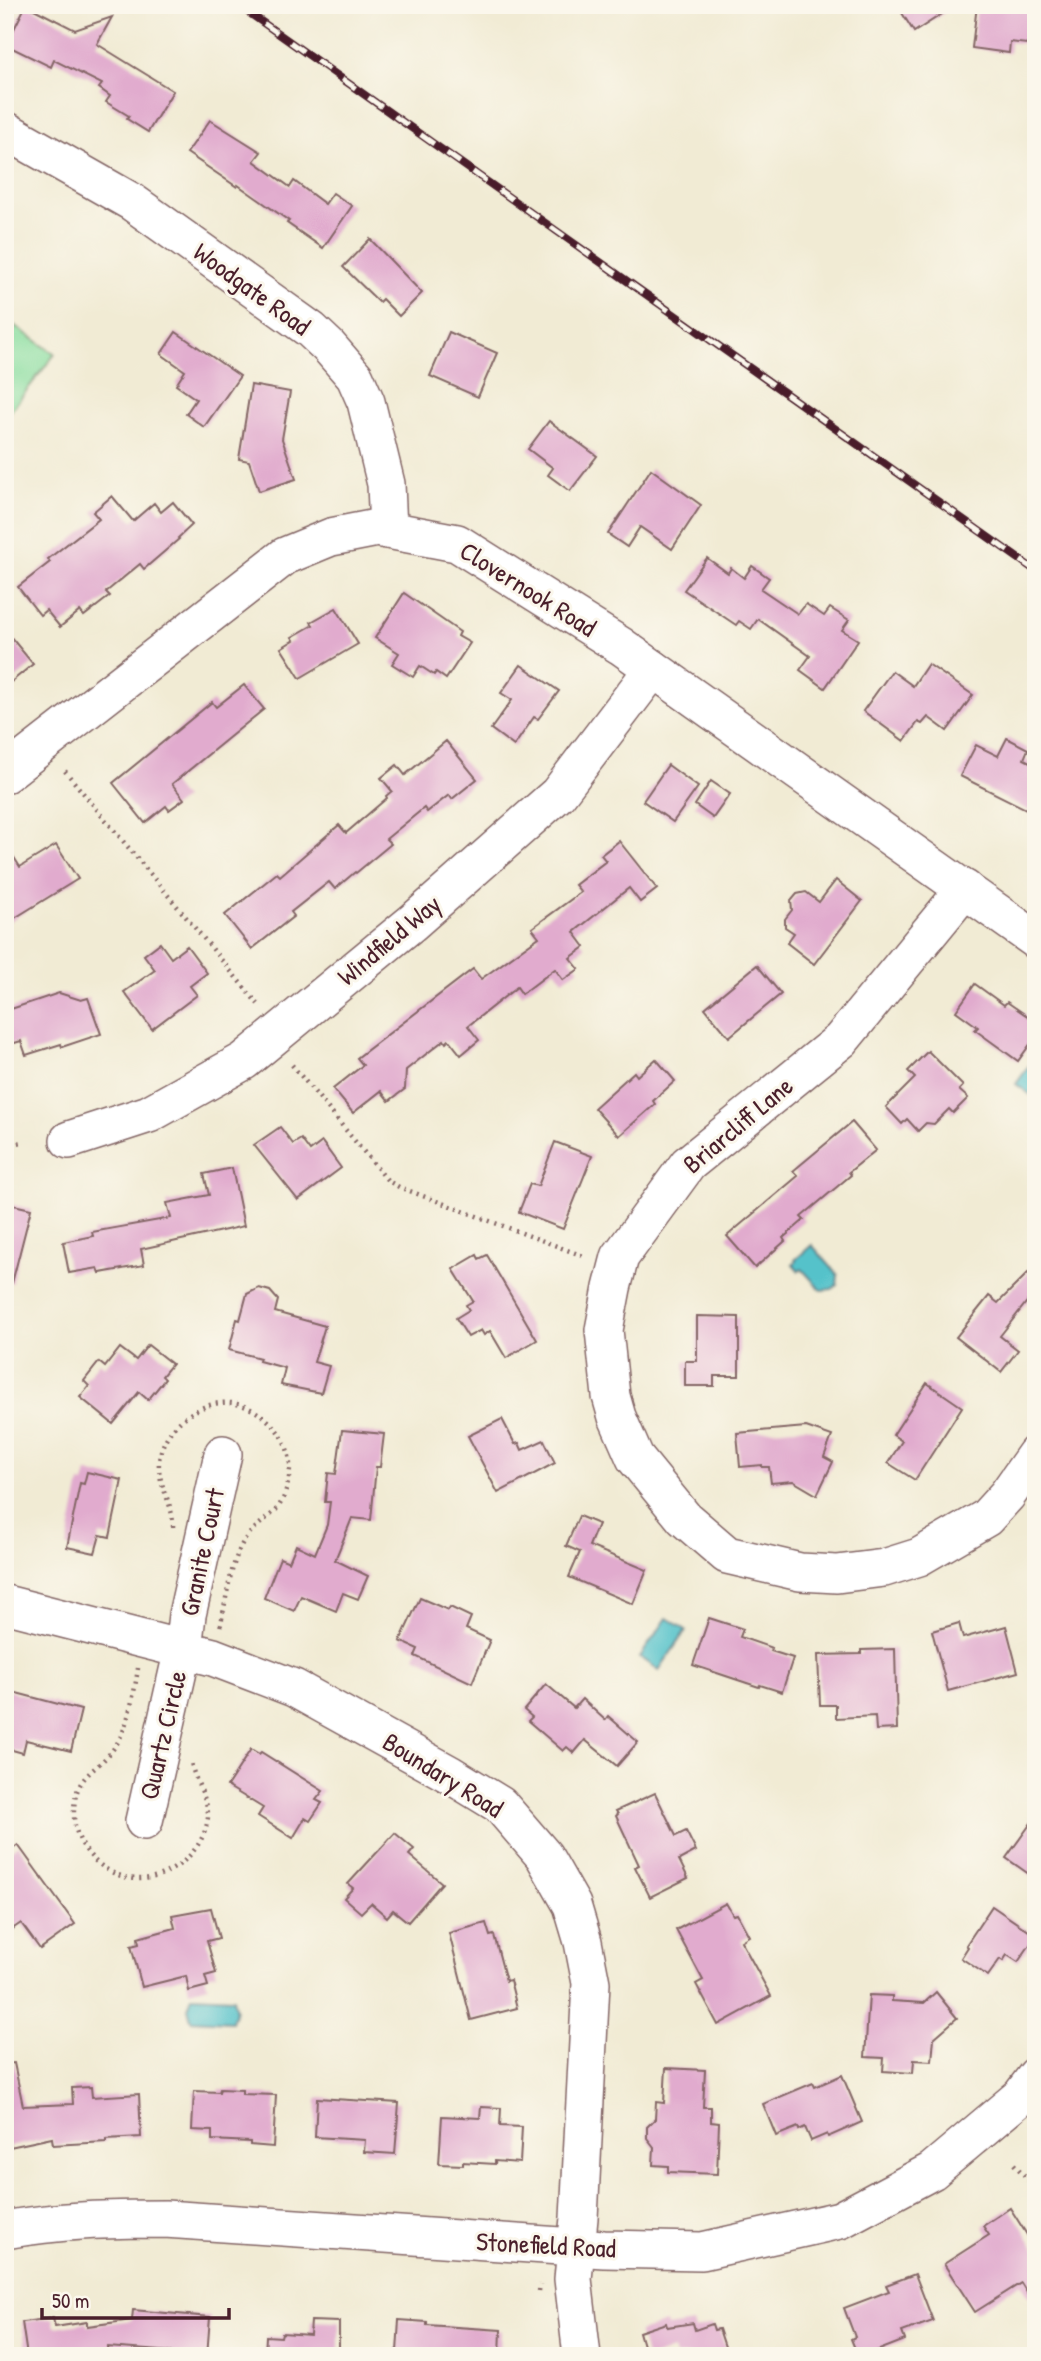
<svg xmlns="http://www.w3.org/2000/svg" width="1041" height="2361" font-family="'Patrick Hand',sans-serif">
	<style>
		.green { fill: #8adea0; stroke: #6a7e66; stroke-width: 2 }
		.water { fill: #54c2ca; stroke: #4f707a; stroke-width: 2 }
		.building { fill: #e1abce }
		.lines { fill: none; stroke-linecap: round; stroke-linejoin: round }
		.minor-casing { stroke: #846666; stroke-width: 40 }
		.path { stroke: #846666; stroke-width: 4.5; stroke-dasharray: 2 5; stroke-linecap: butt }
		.minor { stroke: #fff; stroke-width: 37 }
		.rail-casing { stroke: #4a1f2b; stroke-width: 8 }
		.rail { stroke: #fbf7ec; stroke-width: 5; stroke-dasharray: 16; stroke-linecap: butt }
		.labels { text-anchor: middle; stroke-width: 6; stroke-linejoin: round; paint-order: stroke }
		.street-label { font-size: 26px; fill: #4a1f2b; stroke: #fbf7ec }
	</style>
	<rect width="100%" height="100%" fill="#fbf7ec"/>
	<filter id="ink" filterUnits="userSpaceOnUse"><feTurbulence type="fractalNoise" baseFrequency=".0143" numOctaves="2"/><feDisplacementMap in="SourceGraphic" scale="14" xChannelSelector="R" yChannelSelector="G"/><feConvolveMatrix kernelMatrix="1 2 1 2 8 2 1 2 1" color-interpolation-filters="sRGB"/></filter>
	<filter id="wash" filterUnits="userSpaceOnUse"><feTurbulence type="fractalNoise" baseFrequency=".00686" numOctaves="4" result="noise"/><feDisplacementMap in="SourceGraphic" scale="28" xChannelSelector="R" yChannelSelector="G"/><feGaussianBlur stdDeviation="1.57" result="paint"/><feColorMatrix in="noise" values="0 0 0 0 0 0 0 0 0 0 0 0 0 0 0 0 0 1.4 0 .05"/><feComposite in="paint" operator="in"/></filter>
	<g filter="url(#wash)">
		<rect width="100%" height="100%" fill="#f1ebd4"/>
		<path class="green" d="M5,319l50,35 -50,64z"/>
		<g class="water">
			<path d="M1036,1056v33l-5,6 -15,-11z"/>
			<path d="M812,1245l26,30 -1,10 -5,4 -11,1 -19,-21 -3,2 -6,-7 3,-2 -1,-2z"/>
			<path d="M667,1618l19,12 -27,40 -19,-13z"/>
			<path d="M192,1996l41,2c3,16 4,7 -1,24l-41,-2 -3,-12z"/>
		</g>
		<g id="blocks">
			<g class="building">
				<path d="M26,5l49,25 37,-13 -15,27 76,47 -25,41 -21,-13 2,-3 -23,-14 4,-6 -11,-8 3,-4 -48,-24 -3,7 -45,-22z"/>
				<path d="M897,5h59l-42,27z"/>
				<path d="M977,5l59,2v38l-26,-3 -1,11 -37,-5z"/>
				<path d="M210,120l51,32 -7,9 36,26 4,-6 31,23 8,-11 19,13 -29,42 -36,-25 2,-2 -51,-36 -1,2 -50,-34z"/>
				<path d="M370,239l52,54 -23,23 -17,-17 -3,3 -36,-35z"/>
				<path d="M176,332l64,44 -36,51 -18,-13 10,-15 -20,-14 9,-14 -24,-17z"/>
				<path d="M449,332l48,21 -19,44 -48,-21z"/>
				<path d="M251,385l39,7 -8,47 14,40 -37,12 -10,-30 -10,-2z"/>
				<path d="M549,421l48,35 -27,35 -22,-16 5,-7 -25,-19z"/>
				<path d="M651,469l50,36 -29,44 -32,-22 -13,20 -19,-13z"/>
				<path d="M112,496l21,25 21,-18 7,9 12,-10 19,23 -14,13 1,1 -35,30 -4,-5 -34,28 4,4 -26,20 -4,-5 -20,16 -14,-17 -6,5 -22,-28 32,-25 -2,-3 51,-40 -6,-7z"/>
				<path d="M707,558l21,15 3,-5 13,10 8,-12 17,12 -8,11 37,25 8,-10 18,12 6,-8 19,12 -7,10 16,10 -33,48 -25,-18 10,-14 -52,-37 -7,10 -12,-8 -3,4 -52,-35z"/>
				<path d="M404,593l56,39 -2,4 12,7 -24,36 -10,-7 -2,3 -14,-9 -7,11 -21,-13 7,-11 -24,-15z"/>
				<path d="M336,608l22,36 -58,34 -19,-30 13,-8 -2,-3 21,-12 -2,-3z"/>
				<path d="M5,630l28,34 -28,23z"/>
				<path d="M928,664l45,31 -26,36 -19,-14 -6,7 -4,-2 -14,19 -41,-30 29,-40 21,15z"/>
				<path d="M521,665l38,26 -21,28 -4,-2 -20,29 -23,-17 21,-29 -11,-7z"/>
				<path d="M244,685l20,24 -92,75 12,15 -15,11 -3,-4 -21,17 -32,-40 99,-81 4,5z"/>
				<path d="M1007,738l21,11 -4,10 12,6v49l-76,-38 16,-31 22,11z"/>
				<path d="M446,741l31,38 -25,20 -3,-4 -22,17 -3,-4 -38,31 5,5 -35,29 -1,-1 -20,17 -6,-7 -38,30 3,4 -42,33 -27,-34 52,-42 3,3 59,-51 7,8 41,-35 -1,-2 6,-5 -11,-13 16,-13 8,10z"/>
				<path d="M668,765l30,22 -25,35 -30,-21z"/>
				<path d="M711,781l19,13 -17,24 -18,-13z"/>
				<path d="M619,841l38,48 -17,13 -11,-14 -55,44 11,15 -15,11 9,11 -16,11 -8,-11 -33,25 -5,-7 -49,39 11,14 -18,15 -12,-15 -3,3 -2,-3 -38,30 -1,19 -16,12 -8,-10 -28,22 -20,-24 30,-24 -6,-7 116,-89 8,10 58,-42 -7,-9 49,-36 -6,-7 31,-24 -5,-6z"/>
				<path d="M5,843l15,24 36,-22 22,34 -73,45z"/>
				<path d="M836,880l26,21 -48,63 -27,-21 7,-10 -9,-6v-8l7,-9 -1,-9 6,-7 9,-2 13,10z"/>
				<path d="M160,943l11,15 16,-12 20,27 -17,13 7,9 -45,34 -28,-37 31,-22 -11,-15z"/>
				<path d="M757,965l24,29 -52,43 -24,-29z"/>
				<path d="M975,984l29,21 3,-3 29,20v14l-18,25 -43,-31 3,-3 -22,-16z"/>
				<path d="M59,993l22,7 7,-2 13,36 -39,13 -1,-3 -35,11 -5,-14 -16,5v-35z"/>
				<path d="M928,1051l35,35 -4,4 9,8 -15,15 -4,-4 -15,15 -8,-1 -8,8 -11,-12 -5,5 -16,-17 29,-29 -7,-7z"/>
				<path d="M656,1059l19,22 -22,20 2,3 -36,32 -25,-28 40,-36 3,4z"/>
				<path d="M852,1122l24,28 -27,22 2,3 -50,42 3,3 -21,18 2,3 -30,27 -28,-32 71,-60 -5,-5z"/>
				<path d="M280,1127l13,17 8,-5 9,12 12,-9 19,26 -43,32 -44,-55z"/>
				<path d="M555,1142l37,14 -29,73 -44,-17 11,-28 8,2z"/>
				<path d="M232,1168l12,58 -103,23 3,16 -44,8 -2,-5 -29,5 -6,-31 30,-6 -1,-4 79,-14 -4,-15 42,-8 -5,-21z"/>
				<path d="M5,1203l26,6 -19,74 -7,-1z"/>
				<path d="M477,1255l2,4 8,-4 50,85 -31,18 -16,-27 -6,4 -3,-5 -13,7 -12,-19 13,-8 -3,-5 7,-4 -20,-32z"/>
				<path d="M1036,1265v25l-36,46 18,14 -17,22 -45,-35 33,-41 9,7z"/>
				<path d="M259,1288l11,3 8,9 -3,12 50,14 -11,36 15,4 -8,27 -40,-8 4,-17 -26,-7 1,-3 -31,-8 8,-31 3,1 7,-26z"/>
				<path d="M697,1316l42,1v59h-25v10h-29v-25h12z"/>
				<path d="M148,1345l24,19 -10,12 3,3 -17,21 -9,-8 -26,32 -33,-27 9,-11 -5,-5 15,-19 6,5 15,-19 16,12z"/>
				<path d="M927,1383l35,24 -47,73 -27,-17 14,-22 -9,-6z"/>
				<path d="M502,1419l13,25 4,-1 3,7 22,-10 11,23 -57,30 -30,-57z"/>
				<path d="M806,1427l26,9 -8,21 9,5 -16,33 -24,-14 -22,2 -2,-16h-7v-2l-22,2 -3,-34z"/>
				<path d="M342,1430l42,4 -4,33h-4l-5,53 -19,-2 -17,42 33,16 -10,23 -15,-6 -7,18 -35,-15 -7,15 -30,-13 16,-40 9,4 7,-17 19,9 12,-29 3,-23h-5l3,-29 8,1z"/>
				<path d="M87,1472l35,8 -12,57 -10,-2 -5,18 -28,-6 13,-64 4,1z"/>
				<path d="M579,1516l19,8 -9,22 58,24 -14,34 -64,-27 11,-25 -14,-6z"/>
				<path d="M420,1598l28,12 2,-3 21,10 -5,12 24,11 -18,43 -57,-27 3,-7 -18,-8z"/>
				<path d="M709,1618l34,11 -3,8 32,11 -1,3 22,7 -11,34 -22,-7 -1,2 -66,-22z"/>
				<path d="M959,1623l4,15 43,-12 12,46 -70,19 -16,-60z"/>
				<path d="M895,1649l2,80 -21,1 -1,-14 -39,2v-13h-16l-2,-50 43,-1v-4z"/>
				<path d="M546,1684l28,24 8,-9 23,21 3,-4 30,26 -21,24 -32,-26 -11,13 -7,-6 -4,4 -35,-30 4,-4 -8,-7z"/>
				<path d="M5,1690l76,20 -10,41 -45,-11 -3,13 -18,-5z"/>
				<path d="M251,1749l8,5 2,-2 62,39 -7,9 6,3 -12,18 -5,-3 -12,20 -35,-22 5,-8 -36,-22z"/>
				<path d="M655,1793l21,43 10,-5 10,20 -17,9 9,18 -38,19 -15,-30 4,-2 -23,-49 2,-2 -2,-3z"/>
				<path d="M1036,1816v63l-30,-21z"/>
				<path d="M395,1833l19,16 -5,6 33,28 -34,39 -15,-12 -6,7 -16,-14 -10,10 -17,-15 9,-10 -5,-4z"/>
				<path d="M18,1845l57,79 -35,25 -19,-26 -16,11v-79z"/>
				<path d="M726,1903l7,12 4,-1 12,22 -8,5 30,55 -53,29 -22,-41 7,-4 -27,-50z"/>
				<path d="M992,1906l44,30 -18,26 -11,-7 -4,6 -3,-2 -12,17 -27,-18 7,-11 -2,-2z"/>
				<path d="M211,1908l8,30 -12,3 9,32 -11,3 3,10 -19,5 -3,-15 -44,11 -11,-41 8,-2 -1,-6 37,-10 -3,-13z"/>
				<path d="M486,1923l4,13 4,-1 12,46 4,-1 7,28 -46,12 -22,-87z"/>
				<path d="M936,1992l21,26 -23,20 -2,23 -18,-1 -1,13 -30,-2 1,-13 -19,-1 4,-62 23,1v5l32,2z"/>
				<path d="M14,2063l9,43 50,-2 -1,-16 19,-1 1,10 47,-3 2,43 -35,2v3l-53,3 -1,-7 -47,10v-84z"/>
				<path d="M666,2068l39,2 -2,37h8v15l8,1 -2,51 -49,-2v-6l-15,-1 1,-18 -7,-9v-11l8,-8 1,-17 8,1z"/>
				<path d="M842,2075l20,47 -34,15 -1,-3 -16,7 -6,-14 -6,3 -1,-3 -22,9 -13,-32 50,-21 2,4z"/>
				<path d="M220,2089l22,1v4l34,1 -3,52 -23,-2v-3l-38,-2v-9l-20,-1 2,-39 25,1z"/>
				<path d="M317,2098l82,5 -4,51 -31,-2 1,-12 -50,-3z"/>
				<path d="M481,2107l20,1 -1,18 22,1 -2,36 -25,-2v3l-32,-2v3l-24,-1 3,-48 38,2z"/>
				<path d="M1010,2208l26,41v58l-15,-24 -46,29 -31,-48 45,-29 -6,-9z"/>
				<path d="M915,2274l18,47 -31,11 3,8 -41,16h-6l-7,-17 4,-2 -11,-29 45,-17 -3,-6z"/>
				<path d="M133,2310l77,7 -3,39h-35l1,-4 -65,-5 1,9h-82l-5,-34 31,-4 2,9 32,-5v4l45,-6z"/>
				<path d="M399,2320l28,2v3l74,5 -1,26h-95v-4h-8z"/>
				<path d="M311,2321l28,1v34h-74l1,-20 15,1 1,-4 28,2z"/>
				<path d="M666,2323l1,4 26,-4 2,7 17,-6 2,6 5,-1 9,27h-53l-2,-6 -17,6h-10l-7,-24z"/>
			</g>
		</g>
	</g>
	<g filter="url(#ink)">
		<use href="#blocks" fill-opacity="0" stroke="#846666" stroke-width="2"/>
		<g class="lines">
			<g class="minor-casing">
				<g id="minor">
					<path d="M5,130l127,72 179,128 18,17 26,30 11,25 20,82 2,46"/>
					<path d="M5,774l280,-218 46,-19 46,-9 80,15 164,103 415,294"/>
					<path d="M965,889l-124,151 -153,124 -68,93 -8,31 -8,42 7,66 6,21 18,41 49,60 43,37 73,17 37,2 47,-6 35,-11 67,-39 21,-23 29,-41"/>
					<path d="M69,1140l80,-26 95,-53 169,-139 145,-128 95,-125"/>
					<path d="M5,1604l208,53 81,31 157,87 49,30 44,51 28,49 11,37 8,41 -12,235 -6,61 9,77"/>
					<path d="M144,1821l39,-172 4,-34 36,-161"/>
					<path d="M5,2230c54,-10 106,-11 160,-11l439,30 98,2 138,-31 92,-49 89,-75 15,-20"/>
				</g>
			</g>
			<g class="path">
				<path d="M65,771l193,233"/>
				<path d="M292,1065l96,116 11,6 187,70"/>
				<path d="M5,1145l18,-3"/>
				<path d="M173,1527c1,-25 -19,-46 -13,-72 6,-30 40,-55 71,-52 31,4 60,33 59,65 -1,15 -5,33 -16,44 -12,11 -26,19 -33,34 -12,25 -15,56 -21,82"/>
				<path d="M138,1668c-3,22 -10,59 -22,77 -19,29 -43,27 -42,71 1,33 30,61 63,63 34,1 68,-29 71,-62 1,-19 -15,-37 -17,-56"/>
				<path d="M1014,2164l22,24"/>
				<path d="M539,2291l1,-7"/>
			</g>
			<use href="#minor" class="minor"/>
			<g class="rail-casing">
				<path id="rail" d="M238,5l798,566"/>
			</g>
			<use href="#rail" class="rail"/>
		</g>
	</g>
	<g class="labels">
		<g class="street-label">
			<text transform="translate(252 289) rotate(36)" y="9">Woodgate Road</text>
			<text transform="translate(528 589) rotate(32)" y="9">Clovernook Road</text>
			<text transform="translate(389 940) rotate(-40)" y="9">Windfield Way</text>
			<text transform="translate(738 1125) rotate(-40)" y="9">Briarcliff Lane</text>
			<text transform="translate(202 1552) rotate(-78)" y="9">Granite Court</text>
			<text transform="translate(163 1735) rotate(-77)" y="9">Quartz Circle</text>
			<text transform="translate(443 1775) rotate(32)" y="9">Boundary Road</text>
			<text transform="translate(546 2245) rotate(3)" y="9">Stonefield Road</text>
		</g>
	</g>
	<rect width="1041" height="2361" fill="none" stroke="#fbf7ec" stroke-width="28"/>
	<path d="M42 2308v10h187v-10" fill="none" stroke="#4a1f2b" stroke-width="3.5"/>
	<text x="52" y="2308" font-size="21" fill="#4a1f2b" stroke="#fbf7ec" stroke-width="5" paint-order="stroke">50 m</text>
</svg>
